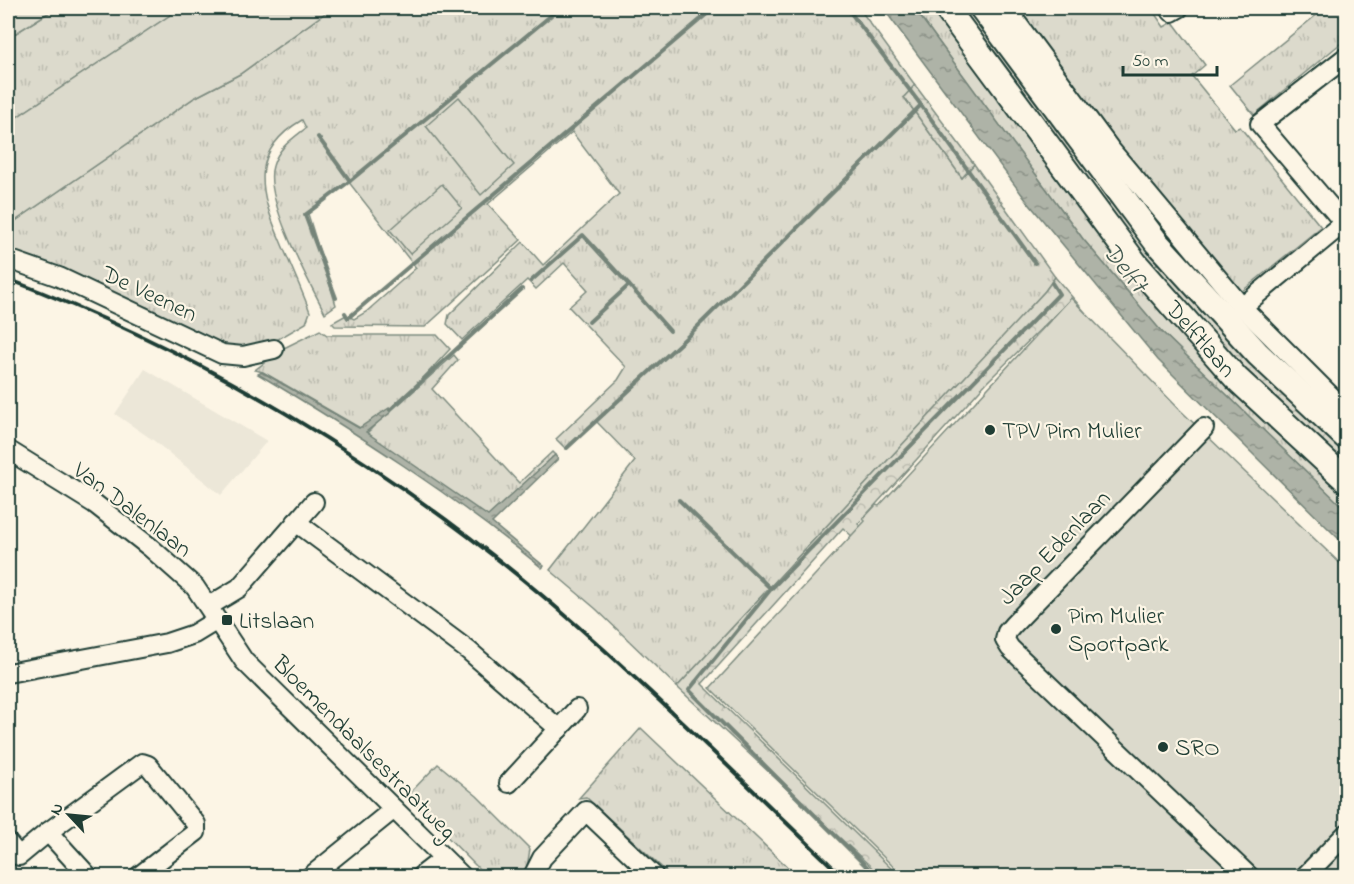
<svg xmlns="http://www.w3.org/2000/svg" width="1354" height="884" font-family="'Indie Flower',sans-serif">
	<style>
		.built { fill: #ece7d8 }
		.grass { fill: url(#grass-tufts); stroke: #7e8c80; stroke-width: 1.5 }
		.forest { fill: url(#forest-crowns); stroke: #7e8c80; stroke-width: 1.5 }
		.garden { fill: #dcdacc; stroke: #7e8c80; stroke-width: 1.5 }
		.water { fill: url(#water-ripples); stroke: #758479; stroke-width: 1.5 }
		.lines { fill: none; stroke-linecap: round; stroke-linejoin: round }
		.stream { stroke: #758479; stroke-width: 4 }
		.minor-casing { stroke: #1f3d34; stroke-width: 22 }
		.major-casing { stroke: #1f3d34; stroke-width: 28 }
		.minor { stroke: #fcf5e5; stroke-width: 18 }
		.major { stroke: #fcf5e5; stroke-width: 24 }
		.rail { stroke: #1f3d34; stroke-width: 4 }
		.poi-dot { fill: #1f3d34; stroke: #fcf5e5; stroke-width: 2 }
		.labels { text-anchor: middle; stroke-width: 4.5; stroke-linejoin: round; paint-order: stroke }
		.street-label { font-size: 24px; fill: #1f3d34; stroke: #fcf5e5 }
		.poi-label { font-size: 24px; fill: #1f3d34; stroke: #fcf5e5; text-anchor: start }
		.water-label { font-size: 26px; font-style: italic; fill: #435a51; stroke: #fcf5e5 }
	</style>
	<defs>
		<pattern id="grass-tufts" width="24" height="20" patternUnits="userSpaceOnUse" patternTransform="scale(1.5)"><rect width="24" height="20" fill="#dcdacc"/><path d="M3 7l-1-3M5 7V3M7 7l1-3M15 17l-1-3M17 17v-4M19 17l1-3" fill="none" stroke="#bcbcb0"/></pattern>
		<pattern id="forest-crowns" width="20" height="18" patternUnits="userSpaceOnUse" patternTransform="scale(1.5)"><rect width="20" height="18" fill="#dcdacc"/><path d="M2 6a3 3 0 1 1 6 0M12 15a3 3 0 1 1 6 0" fill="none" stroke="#bcbcb0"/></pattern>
		<pattern id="water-ripples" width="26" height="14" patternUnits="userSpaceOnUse" patternTransform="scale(1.5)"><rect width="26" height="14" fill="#aeb3a7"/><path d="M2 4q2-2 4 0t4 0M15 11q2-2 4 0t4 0" fill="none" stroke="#8d9389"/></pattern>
	</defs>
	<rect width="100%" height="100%" fill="#fcf5e5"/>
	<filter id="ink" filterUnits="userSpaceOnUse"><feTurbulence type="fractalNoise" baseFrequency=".0167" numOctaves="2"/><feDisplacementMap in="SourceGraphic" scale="12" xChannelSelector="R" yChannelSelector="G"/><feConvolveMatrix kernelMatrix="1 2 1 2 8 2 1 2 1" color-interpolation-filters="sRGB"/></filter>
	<g filter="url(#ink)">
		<path class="built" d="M145,369l122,72 -46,54 -68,-55 -38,-26z"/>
		<g class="grass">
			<path d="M56,8h125l-173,115v-85z"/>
			<path d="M332,8h527l56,77 -11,12 58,81 12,-14 81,113 -10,14 -368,396 -81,-78 -46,-39 85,-109 -39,-40 -30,28 -10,-10 62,-59 8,-13 -57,-60 19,-17 -24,-27 -28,26 -9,-9 -65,60 -15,-16 2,-9 74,-73 20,23 76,-71 -47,-62 -84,72 33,36 -96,87 -90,-1 -3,-3 14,-8 8,4 12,-7 50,-44 -68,-87 -40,33 28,91 -11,8c-16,-31 -62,-115 -52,-147 5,-18 19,-27 33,-38l-4,-8c-53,31 -43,71 -22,120 10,24 21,48 30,72l-4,11 -50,29 -30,-1 -218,-97v-28l186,-128 46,-24z"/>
			<path d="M914,8h20l132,180 280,303v19l-185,-179 -78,-92z"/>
			<path d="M1018,8h133l13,19 9,-5 32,43 -13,11 43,53 5,-2 81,100 -85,69 -137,-175z"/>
			<path d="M1325,8h21v31l-92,76 -24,-30z"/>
			<path d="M997,43l166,218 -12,6 -164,-217z"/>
			<path d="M320,330l7,5h110l13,14 -52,56 56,-50 4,5 -26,29 87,94 33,-31 3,3 -67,62 -117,-80 -4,-4 11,-11 -18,6 -97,-56 -8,-2 29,-22z"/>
			<path d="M641,728l156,148h-126l-85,-79 -7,1z"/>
			<path d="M438,764l39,32 53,53 -3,18 -9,9h-32l-79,-80z"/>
		</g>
		<g class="forest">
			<path d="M956,8h16l25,35 -10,7z"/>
			<path d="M915,85l59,79 -12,14 -58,-81z"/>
			<path d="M1163,261l111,119 72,70v19l-126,-122 -69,-80z"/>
			<path d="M1055,277l76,89 75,81 -140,-143 -79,78 -129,142 118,113 -6,7 -127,-116 -141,156 197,192h-18l-204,-189 368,-396z"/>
		</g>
		<g class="garden">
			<path d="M8,8h48l-48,30z"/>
			<path d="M181,8h151l-92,66 -46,24 -186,128v-103z"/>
			<path d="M459,97l55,68 -33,30 -55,-69z"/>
			<path d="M442,184l20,24 -52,46 -20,-24z"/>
			<path d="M1071,298l109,112 166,159v307h-443l-193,-188 155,-167 -2,-2 13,-14 3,1z"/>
		</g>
		<g class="water">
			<path d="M883,8h31l169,231 78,92 185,179v36l-188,-186 -132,-160z"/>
			<path d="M262,372l97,56 30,-20 2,4 -25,20 122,84 67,-61 3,4 -66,64 52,43 -2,2c-89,-73 -185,-135 -284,-194z"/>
		</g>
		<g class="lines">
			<g class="stream">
				<path d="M847,8l74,97 114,158"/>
				<path d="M318,137l32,44 -45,34 31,83"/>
				<path d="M350,181l210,-173"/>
				<path d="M531,281l52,-46 46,50"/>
				<path d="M345,313l3,5 366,-310"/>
				<path d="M589,322l40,-37 41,46"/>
				<path d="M390,410l132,-121"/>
				<path d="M567,448l121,-112 233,-231"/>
				<path d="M679,500l92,89 288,-295 -7,-11"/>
				<path d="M771,589l-82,101 187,186"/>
			</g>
			<g class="minor-casing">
				<g id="minor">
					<path d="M1006,8l105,142 131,157 104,104"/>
					<path d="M1169,8l3,4 7,-4"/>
					<path d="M1344,223l-84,-99 86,-67"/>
					<path d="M8,259l51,18 163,77 21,2 31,-7"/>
					<path d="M1242,307l104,-86"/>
					<path d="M1204,428l-191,197 -6,7 -2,8 5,8 239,228"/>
					<path d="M8,450l87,54 56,44 44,39 49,74 218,215"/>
					<path d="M296,522l173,129 90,78"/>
					<path d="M209,606l30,-18 75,-86"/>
					<path d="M8,673l159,-30 27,-9 23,-14"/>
					<path d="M509,783l68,-74"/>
					<path d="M48,832l40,44"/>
					<path d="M8,843l11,13 29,-24 94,-69 6,2 48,59v8l-57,44"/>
					<path d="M311,876l83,-67"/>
					<path d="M421,876l22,-17"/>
					<path d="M533,876l9,-18 44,-47 68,65"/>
					<path d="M1305,876l41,-42"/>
				</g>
			</g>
			<g class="major-casing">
				<g id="major">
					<path id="s1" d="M946,8l189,255 101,115 110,102"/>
					<path d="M982,8l175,235 101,111 88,83"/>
				</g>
			</g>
			<use href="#minor" class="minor"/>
			<use href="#major" class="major"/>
			<path class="rail" d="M8,279c192,73 372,181 530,313 106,89 204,189 304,284"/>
		</g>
	</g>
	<g class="poi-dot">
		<circle cx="990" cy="430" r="6"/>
		<rect x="221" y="614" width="12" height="12" rx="3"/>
		<circle cx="1056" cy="629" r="6"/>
		<circle cx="1163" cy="747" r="6"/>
	</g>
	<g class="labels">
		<g class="street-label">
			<text transform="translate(150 293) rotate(25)" y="8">De Veenen</text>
			<text dy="8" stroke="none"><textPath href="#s1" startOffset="418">Delftlaan</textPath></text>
			<text transform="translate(133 509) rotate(37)" y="8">Van Dalenlaan</text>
			<text transform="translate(1054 547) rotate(-46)" y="8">Jaap Edenlaan</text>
			<text transform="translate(365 747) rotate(45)" y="8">Bloemendaalsestraatweg</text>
		</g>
		<g class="poi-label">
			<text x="1002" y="438">TPV Pim Mulier</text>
			<text x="1068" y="623">Pim Mulier<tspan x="1068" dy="28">Sportpark</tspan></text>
			<text x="239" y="628">Litslaan</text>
			<text x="1175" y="755">SRO</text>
		</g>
		<g class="water-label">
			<text transform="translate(1126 267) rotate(52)" y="9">Delft</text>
		</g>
	</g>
	<rect width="1354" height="884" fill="none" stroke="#fcf5e5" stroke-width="30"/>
	<rect x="15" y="15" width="1324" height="854" fill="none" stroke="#1f3d34" stroke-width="2" filter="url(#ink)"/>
	<g transform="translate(69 815) rotate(296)" stroke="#fcf5e5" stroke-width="4.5" paint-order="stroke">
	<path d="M0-4.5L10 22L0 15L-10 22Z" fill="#1f3d34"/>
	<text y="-9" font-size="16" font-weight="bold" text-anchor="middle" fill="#1f3d34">N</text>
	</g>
	<path d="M1123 66v9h94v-9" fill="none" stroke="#1f3d34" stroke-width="3"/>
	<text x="1132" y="66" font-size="18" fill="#1f3d34" stroke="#fcf5e5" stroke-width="4.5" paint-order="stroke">50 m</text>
</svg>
